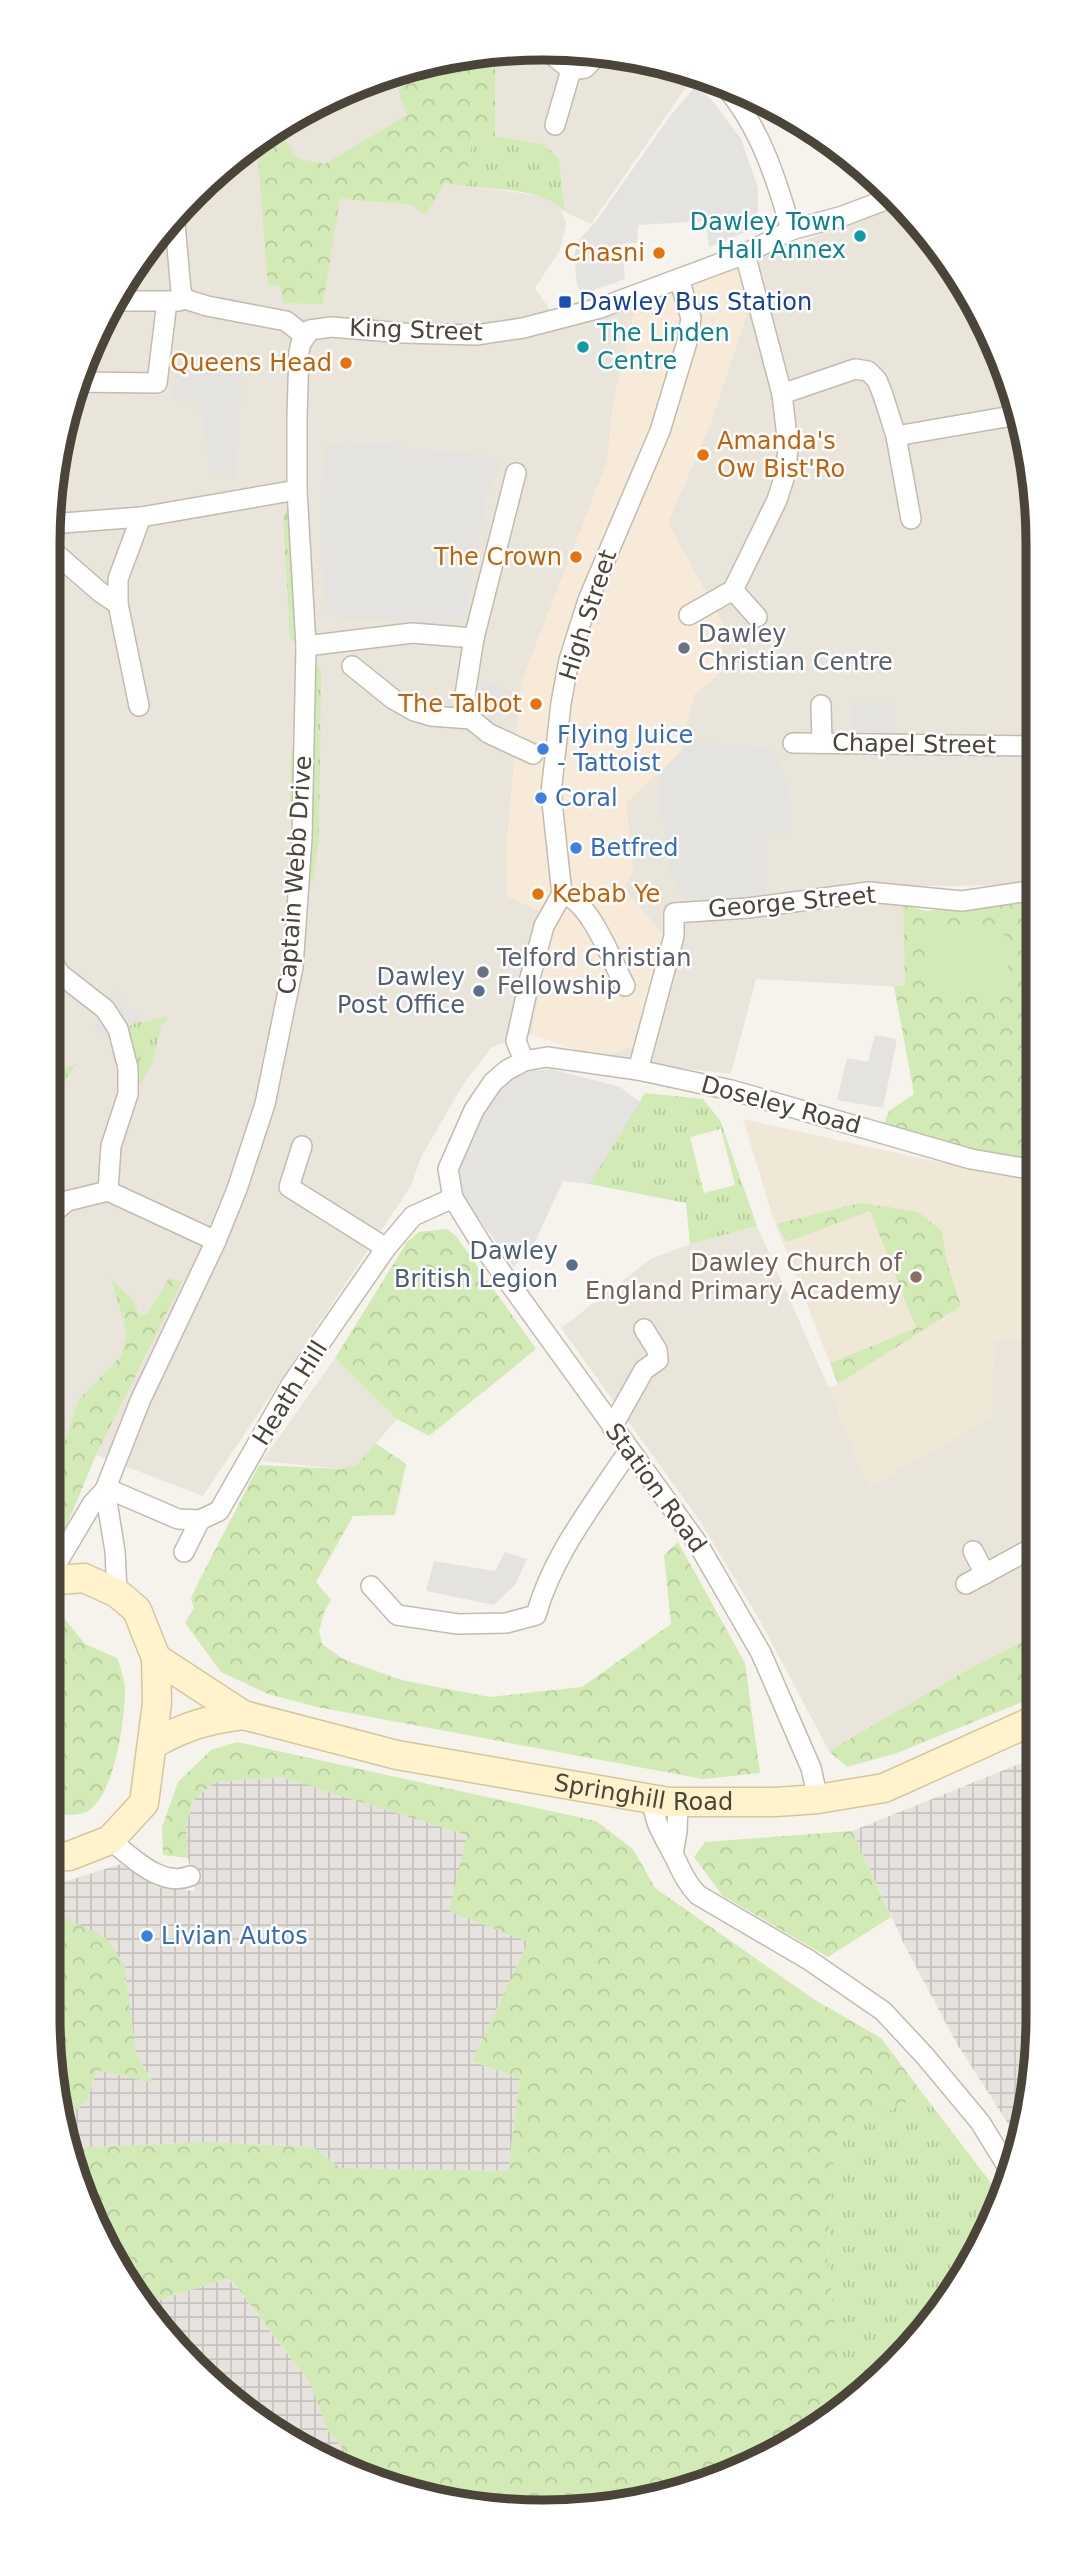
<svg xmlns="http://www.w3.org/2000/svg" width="1085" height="2559" font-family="'DejaVu Sans',sans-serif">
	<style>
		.residential { fill: #eae5da }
		.commercial { fill: #f7ead8 }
		.industrial { fill: url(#industrial-grid) }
		.education { fill: #efe8d6 }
		.grass { fill: url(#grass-tufts); fill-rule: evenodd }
		.forest { fill: url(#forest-crowns) }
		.pitch { fill: #d2eab5 }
		.parking { fill: #e5e3e0 }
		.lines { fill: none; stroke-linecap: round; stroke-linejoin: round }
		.street-casing { stroke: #c2bbae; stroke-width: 22 }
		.secondary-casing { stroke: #d6c79b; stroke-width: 31 }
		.street { stroke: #fff; stroke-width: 19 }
		.secondary { stroke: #fff3cd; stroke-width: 28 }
		.culture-dot { fill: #0f9aa8; stroke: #fff; stroke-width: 2.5 }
		.food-dot { fill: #e8710a; stroke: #fff; stroke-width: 2.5 }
		.transit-dot { fill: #1a4fb4; stroke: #fff; stroke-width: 2.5 }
		.worship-dot { fill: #6b7280; stroke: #fff; stroke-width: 2.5 }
		.shop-dot { fill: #3f7fe0; stroke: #fff; stroke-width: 2.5 }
		.service-dot { fill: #5c6f8a; stroke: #fff; stroke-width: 2.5 }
		.education-dot { fill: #8d6e63; stroke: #fff; stroke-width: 2.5 }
		.labels { text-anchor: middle; stroke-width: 5; stroke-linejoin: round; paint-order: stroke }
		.culture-label { font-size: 24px; fill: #0d838f; stroke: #fff; text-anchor: end }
		.food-label { font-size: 24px; fill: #c56008; stroke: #fff; text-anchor: end }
		.transit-label { font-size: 24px; fill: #164399; stroke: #fff; text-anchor: start }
		.street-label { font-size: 24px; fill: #4b4439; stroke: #fff }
		.worship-label { font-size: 24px; fill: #5b616d; stroke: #fff; text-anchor: start }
		.shop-label { font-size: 24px; fill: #366cbe; stroke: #fff; text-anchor: start }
		.service-label { font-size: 24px; fill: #4e5e75; stroke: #fff; text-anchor: end }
		.education-label { font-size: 24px; fill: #785e54; stroke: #fff; text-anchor: end }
		.rim { fill: none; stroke: #4b4439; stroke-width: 9 }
	</style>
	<defs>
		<pattern id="industrial-grid" width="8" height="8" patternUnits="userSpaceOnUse" patternTransform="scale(1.75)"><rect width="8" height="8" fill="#e6e2dd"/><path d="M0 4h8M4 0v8" fill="none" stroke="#c7c3be"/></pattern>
		<pattern id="grass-tufts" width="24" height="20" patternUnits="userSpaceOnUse" patternTransform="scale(1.75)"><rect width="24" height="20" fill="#d2eab5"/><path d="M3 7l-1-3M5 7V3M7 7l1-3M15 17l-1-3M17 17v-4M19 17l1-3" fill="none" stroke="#b6ca9c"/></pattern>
		<pattern id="forest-crowns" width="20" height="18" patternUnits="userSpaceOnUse" patternTransform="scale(1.75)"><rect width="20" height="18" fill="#d2eab5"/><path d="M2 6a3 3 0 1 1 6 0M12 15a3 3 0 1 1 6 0" fill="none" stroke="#b6ca9c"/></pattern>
	</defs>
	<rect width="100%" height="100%" fill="#f6f3ec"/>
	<g class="residential">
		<path d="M510,48l97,3 73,18 11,11 -100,144 -26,-12 -6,-54 -16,-14 -48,-8v-85z"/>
		<path d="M407,67l-8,23 9,25 -83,49 -28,-6 -29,127 12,1 43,18 16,-105 73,6 33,-22 98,13 17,10 6,17 -6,27 -25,38 27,40 225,-80 47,-20 69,-22 12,10 85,137 33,124 2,408 -119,1 -13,19 2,82 -149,-8 -25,95 -131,-16 -68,-24 -40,13 -28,36 -43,74 -10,29 -208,310 -107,-41 85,-173 -33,32 -9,1 -28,-35 16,55 -6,21 -42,43 -21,63 -11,15v-934l26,-159 40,-89 57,-79 71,-66 82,-51z"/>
		<path d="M757,1226l72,162 40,99 125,-148 42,3 1,295 -70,33 -138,81 -70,-132 -59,-98 -139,-193 90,-69 39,-15z"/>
		<path d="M335,1358l62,61 -39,45 -17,5 -79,-8z"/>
	</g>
	<path class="commercial" d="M746,259l4,46 -40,120 -42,98 57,104 -8,49 -23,19 -13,57 -55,51 7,68 -9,18 43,49 -34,108 -33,12 -68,-24 18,-118 -43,-20 -1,-47 15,-166 86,-222 6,-60 24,-101z"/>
	<g class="industrial">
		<path d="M1037,1757l1,259 -20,123 -61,-95 -52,-98 -53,-115z"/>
		<path d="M280,1777l188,58 60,107 -56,119 48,18 -12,92 -168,-3 -27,-21 -104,-5 -140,6 -6,-38 15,-1 9,-9 10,-30 56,12 -17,-28 -12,-91 -62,-47 -15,-1v-28l74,-23 35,23 39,4 -7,-33 -2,-34 9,-26 20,-16z"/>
		<path d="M226,2279l7,4 77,100 18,47 25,31 4,12 -62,-27 -125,-103 -27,-38z"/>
	</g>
	<path class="education" d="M743,1119l180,40 112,19 1,164 -42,-2 -1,77 -124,70 -40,-99 9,-4 -66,-169z"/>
	<g class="grass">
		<path d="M495,136l48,8 16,14 6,54c-20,-24 -70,-22 -99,-26l6,-48z"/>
		<path d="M297,490l9,156 15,25 -2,166 -6,44h-14l3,-43 -13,-20 2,-67h13l2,-105 -16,-7 -7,-122z"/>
		<path d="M167,1016v6l-6,3 -8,38 -15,24 -10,-1 -10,-57 23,-8 1,2z"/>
		<path d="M77,1064l-30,39v-29z"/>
		<path d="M645,1093l58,6 17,21 37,106 -67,18 -4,-41 -97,-19zM721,1129l14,56 -31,8 -14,-56z"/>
		<path d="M923,2094l78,102 -66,122 -61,58 -32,8 -15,-127 9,-121z"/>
	</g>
	<g class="forest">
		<path d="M495,51v85l-23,2 -6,48 -21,-3 -20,32 -13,-10 -72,-6 -17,105 -39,-1 -4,-17 -12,-1 -11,-141 29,-4 11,18 28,6 82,-49 -9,-25 9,-23z"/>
		<path d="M1035,897v262l-73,-9 -78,-27 5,-12 25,-17 -20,-108h11l-2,-81 24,6z"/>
		<path d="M860,1203l58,9 24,19 4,28 15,47 -123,78 -8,-21 86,-35 -46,-117 -83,31 -10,-18z"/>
		<path d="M447,1229l9,7 80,113 -107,87 -32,-17 -62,-61 72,-116 12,-10z"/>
		<path d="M169,1278l13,4 -86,173 -30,72 -19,17v-67l11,-15 21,-63 42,-43 6,-21 -16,-56 22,21 6,15 9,-1z"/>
		<path d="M375,1443l31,21 -11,51 -42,1 -37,66 15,18 -6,10 -6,21 3,13 21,15 58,21 89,17 92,-10 89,-63 -7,-69 14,-13 67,121 15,110 -57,6 -386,-72 -49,-13 -47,-22 -36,-49 9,-15 -3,-10 8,-17 60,-116 82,4 17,-5z"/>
		<path d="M60,1613l25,31 32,14c3,9 8,21 8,31 0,30 -10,108 -39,123 -11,5 -28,2 -39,1v-199z"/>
		<path d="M1037,1635v61l-140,57 -50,14 -18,-16 138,-81z"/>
		<path d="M237,1742l359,79 37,28 22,39 160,112 66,38 42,56 -87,42 -9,120 15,127 32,-7 -57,53 -85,45 -92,28 -163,5 -93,-21 -27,-13 -4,-12 -25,-31 -18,-47 -77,-101 -7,-3 -83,26c-34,-47 -65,-100 -74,-157l140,-6 104,5 27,21 168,3 12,-92 -48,-18 56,-119 -79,-31 18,-76 -187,-58 -65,5 -21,17 -8,25 2,34 -25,-3 -1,-28 16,-45 33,-32z"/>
		<path d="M852,1831l39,86 -63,40 -105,-61 -29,-39 11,-15z"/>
		<path d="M47,1915l15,1 44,22 18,25 12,91 17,29 -56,-13 -10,30 -9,9 -15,1 -16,-94z"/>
	</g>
	<path class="pitch" d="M1003,924l8,65h-81l-3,-60z"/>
	<g class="parking">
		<path d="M695,87l16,12 30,40 17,49v23l-5,18 -44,18 -3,-26 -68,4 -1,18 -15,1 3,35 -31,11 -12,7 -5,-13 -3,-29 5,-15 18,-20 74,-105z"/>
		<path d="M204,360l39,3 -7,116 -9,1 -3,-6h-13l-9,-57 -9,-15 -21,-3 5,-38z"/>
		<path d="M388,444l26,5 73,6 16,5 -17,37 -20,119 -21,8 -11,1 -24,-5 -64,-1 -19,-5 -7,-70v-50l6,-48z"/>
		<path d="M482,684l16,1 14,5 -4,18 -28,-11z"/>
		<path d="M895,702v32l-43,1 -1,-32z"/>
		<path d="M691,741l81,8 11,19 6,26 3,38 -25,2 -1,64 -51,5 -31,-7 -11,-15 -6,-21 -2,-30 -7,-23 4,-36z"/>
		<path d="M114,989l14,18 8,2 4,12 -38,17 -9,-10 12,-19 -4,-3z"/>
		<path d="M875,1035l22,4 -14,69 -46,-8 10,-42 21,4z"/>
		<path d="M551,1069l69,18 20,15 -51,82 -26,-3 -28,61 -21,25 -50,-69 -5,-28 6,-26 29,-53 15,-12 21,-8z"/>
		<path d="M505,1552l22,7 -12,26 -21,20 -68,-14 8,-30 61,10z"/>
	</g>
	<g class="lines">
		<g class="street-casing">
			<g id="street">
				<path d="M545,49l26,21 14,-2 17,-17"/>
				<path d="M723,84c36,41 53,93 68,146"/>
				<path d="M555,125l16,-55"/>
				<path d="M174,213l7,78 4,8 22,7 79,15 19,15"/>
				<path d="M111,301h68"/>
				<path d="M74,382l83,1 10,-81"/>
				<path d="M782,394l73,-25 13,2 9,9 6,15 13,41 15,83"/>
				<path d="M896,436l121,-21"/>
				<path d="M50,524l91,-7 156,-27"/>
				<path d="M47,546l53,46 18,12 21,102"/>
				<path d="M733,590l24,27"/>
				<path d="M118,604v-25l23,-62"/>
				<path d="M689,615l44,-25 44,-90 9,-28 2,-26 -6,-52 -37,-140"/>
				<path d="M306,646l106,-13 62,5"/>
				<path d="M352,666l41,33 21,12 17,5 40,3 17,14 45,21"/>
				<path d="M821,705l1,38"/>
				<path d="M471,719l-6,-24 9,-57 42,-165"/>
				<path d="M793,743l241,3"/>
				<path d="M562,894l-18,32 -14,52 -14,63 8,20 -17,9 -14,12 -19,28 -26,59 5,29 31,50 214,296 63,109 50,115 7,31"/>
				<path d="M562,894l-11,-101 10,-90 8,-43 19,-60 72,-169 27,-89 4,-24 -12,-39"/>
				<path d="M562,894c28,6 50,67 63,92"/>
				<path d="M47,953l13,21 45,35 13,20 10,39v26l-17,52 -3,45"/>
				<path d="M524,1061l23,-4 91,13 93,20 240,69 64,11"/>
				<path d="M638,1070l36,-134v-23l74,-5 121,-16 93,9 73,-11"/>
				<path d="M302,1146l-13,41 97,61"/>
				<path d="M47,1218l20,-17 41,-10 108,50"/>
				<path d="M47,1260v22"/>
				<path d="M612,1427l32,-57 14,-10 -1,-10 -13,-21"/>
				<path d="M105,1490l8,1 65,28 22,1 19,-9 72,-126 95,-137 27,-32 40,-18"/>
				<path d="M105,1490l10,61 2,42"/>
				<path d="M973,1551l12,23"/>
				<path d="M184,1552l16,-32"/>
				<path d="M47,1580l45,-76 13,-14 35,-89 76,-160 21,-52 28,-85 28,-137 9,-129 4,-192 -9,-156v-74l2,-64 2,-9 9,-13 21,-3 73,6 72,2 47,-7 77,-20 145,-54 46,-24 52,-14 50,-19"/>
				<path d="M966,1584l70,-38"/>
				<path d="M371,1586l26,29 61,9 48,-1 30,-8c16,-58 54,-106 87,-156l8,-6"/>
				<path d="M653,1799c0,22 9,34 19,53 8,15 13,30 26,43l111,65 74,51 42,45 55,66 32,52"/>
				<path d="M110,1840c22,17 51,48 80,36"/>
				<path d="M673,1854l4,-23 1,-29"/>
			</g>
		</g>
		<g class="secondary-casing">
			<g id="secondary">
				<path d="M47,1581l37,-3 33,15 20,17 19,48 1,45 -13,100 -34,37 -41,16 -22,1"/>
				<path id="s1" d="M156,1658l87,57 154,40 272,47h107l42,-3 66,-11 153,-69"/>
				<path d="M152,1745c30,-18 57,-26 91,-30"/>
			</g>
		</g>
		<use href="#street" class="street"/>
		<use href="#secondary" class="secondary"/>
	</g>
	<g class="culture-dot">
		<circle cx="860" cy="236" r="7"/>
		<circle cx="583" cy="347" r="7"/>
	</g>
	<g class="food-dot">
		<circle cx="659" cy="253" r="7"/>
		<circle cx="346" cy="363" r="7"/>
		<circle cx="703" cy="455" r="7"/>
		<circle cx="576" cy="557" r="7"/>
		<circle cx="536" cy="704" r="7"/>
		<circle cx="538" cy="894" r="7"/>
	</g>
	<rect class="transit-dot" x="558" y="295" width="14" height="14" rx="3.5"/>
	<g class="worship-dot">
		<circle cx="684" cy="648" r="7"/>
		<circle cx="483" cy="972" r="7"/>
	</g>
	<g class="shop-dot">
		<circle cx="543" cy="749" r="7"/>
		<circle cx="541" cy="798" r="7"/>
		<circle cx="576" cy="848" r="7"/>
		<circle cx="147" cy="1936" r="7"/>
	</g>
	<g class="service-dot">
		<circle cx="479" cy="991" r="7"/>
		<circle cx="572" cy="1265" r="7"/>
	</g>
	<circle class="education-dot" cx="916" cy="1277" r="7"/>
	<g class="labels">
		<g class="culture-label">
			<text x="846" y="230">Dawley Town<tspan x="846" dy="28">Hall Annex</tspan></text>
			<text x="597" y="341" text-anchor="start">The Linden<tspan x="597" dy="28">Centre</tspan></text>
		</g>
		<g class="food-label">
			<text x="645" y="261">Chasni</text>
			<text x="332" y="371">Queens Head</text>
			<text x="717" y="449" text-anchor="start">Amanda's<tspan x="717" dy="28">Ow Bist'Ro</tspan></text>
			<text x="562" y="565">The Crown</text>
			<text x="522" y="712">The Talbot</text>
			<text x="552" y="902" text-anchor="start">Kebab Ye</text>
		</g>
		<g class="transit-label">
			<text x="579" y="310">Dawley Bus Station</text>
		</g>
		<g class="street-label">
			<text transform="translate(416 330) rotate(2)" y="8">King Street</text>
			<text transform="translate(588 615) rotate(-72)" y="8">High Street</text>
			<text transform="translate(914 744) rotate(1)" y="8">Chapel Street</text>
			<text transform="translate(295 875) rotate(-86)" y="8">Captain Webb Drive</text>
			<text transform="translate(792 902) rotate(-5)" y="8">George Street</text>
			<text transform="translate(781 1105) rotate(15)" y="8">Doseley Road</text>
			<text transform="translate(290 1393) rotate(-58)" y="8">Heath Hill</text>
			<text transform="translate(656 1488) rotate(54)" y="8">Station Road</text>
			<text dy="8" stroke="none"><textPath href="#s1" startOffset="513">Springhill Road</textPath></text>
		</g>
		<g class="worship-label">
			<text x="698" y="642">Dawley<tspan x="698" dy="28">Christian Centre</tspan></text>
			<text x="497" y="966">Telford Christian<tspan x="497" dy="28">Fellowship</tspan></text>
		</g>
		<g class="shop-label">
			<text x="557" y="743">Flying Juice<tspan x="557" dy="28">- Tattoist</tspan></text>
			<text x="555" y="806">Coral</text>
			<text x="590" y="856">Betfred</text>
			<text x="161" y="1944">Livian Autos</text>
		</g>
		<g class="service-label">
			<text x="465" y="985">Dawley<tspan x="465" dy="28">Post Office</tspan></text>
			<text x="558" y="1259">Dawley<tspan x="558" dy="28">British Legion</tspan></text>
		</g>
		<g class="education-label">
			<text x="902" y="1271">Dawley Church of<tspan x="902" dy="28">England Primary Academy</tspan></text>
		</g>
	</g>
	<path d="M0 0H1085V2559H0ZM543 60H543A483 483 0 0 1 1026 543V2017A483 483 0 0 1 543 2500H543A483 483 0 0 1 60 2017V543A483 483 0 0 1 543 60Z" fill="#fff" fill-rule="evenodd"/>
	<path class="rim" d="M543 60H543A483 483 0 0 1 1026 543V2017A483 483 0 0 1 543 2500H543A483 483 0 0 1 60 2017V543A483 483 0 0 1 543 60Z"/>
</svg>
